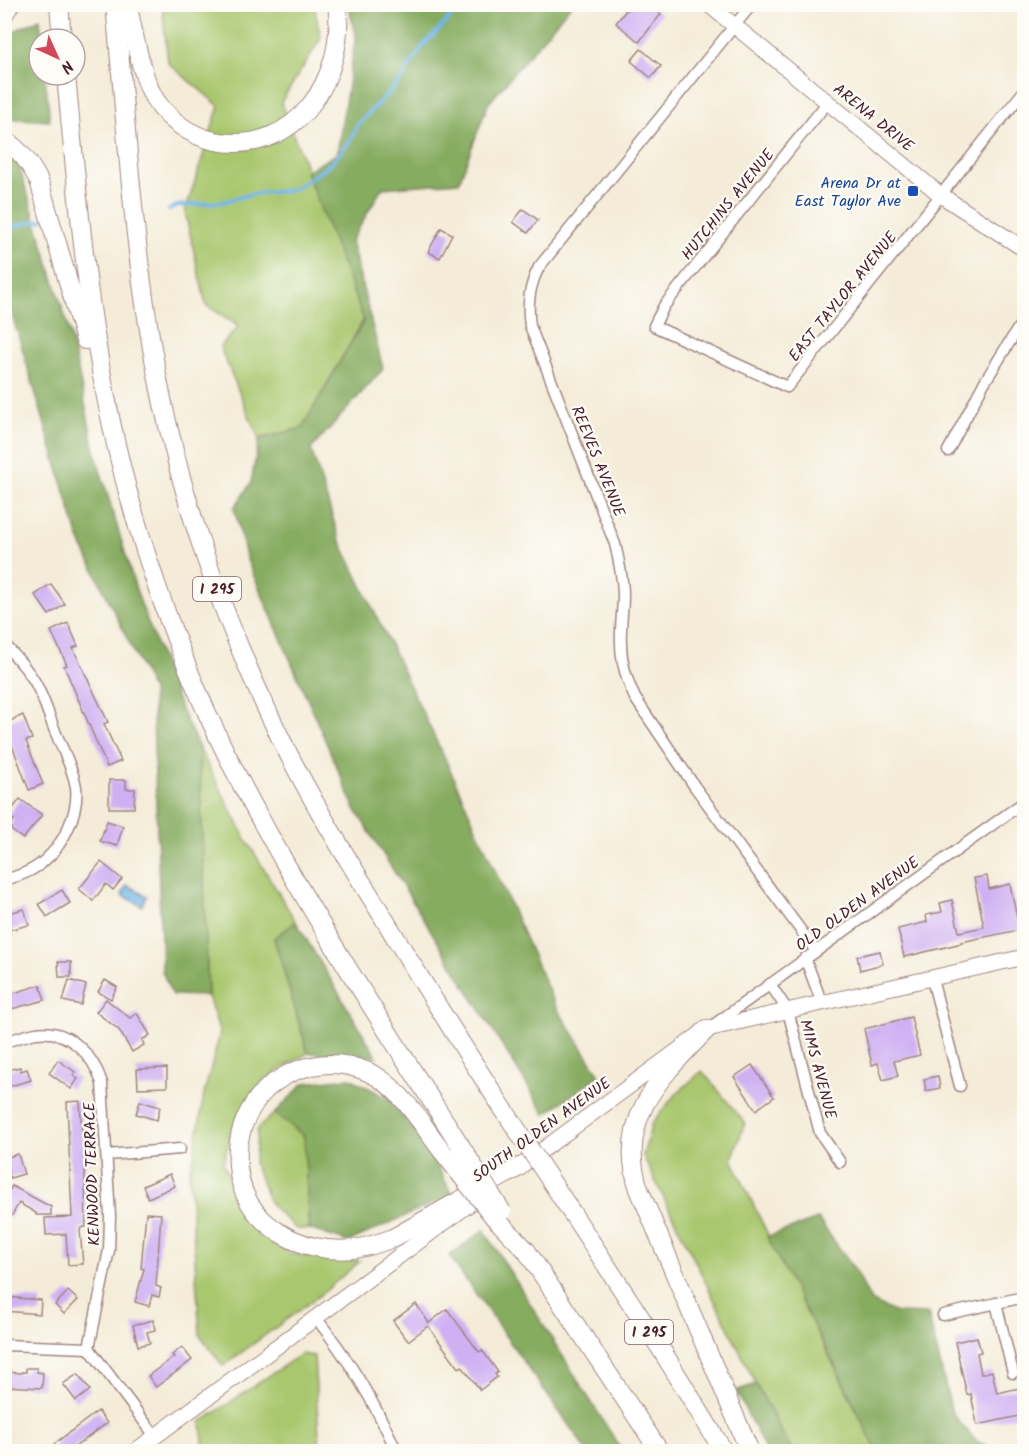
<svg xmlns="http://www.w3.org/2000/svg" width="1029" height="1456" font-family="Kalam,sans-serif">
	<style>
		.green { fill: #a9c76e; stroke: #7a734c; stroke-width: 1.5 }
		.forest { fill: #86ac61; stroke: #686646; stroke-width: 1.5 }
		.water { fill: #72b5e7; stroke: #5e6a89; stroke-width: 1.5 }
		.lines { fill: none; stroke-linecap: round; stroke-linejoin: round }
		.stream { stroke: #72b5e7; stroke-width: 4 }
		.building { fill: #cfb0f3 }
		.minor-casing { stroke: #9f8682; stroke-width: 13 }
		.secondary-casing { stroke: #9f8682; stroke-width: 17 }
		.motorway-casing { stroke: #9f8682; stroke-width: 20 }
		.minor { stroke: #fff; stroke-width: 10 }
		.secondary { stroke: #fff; stroke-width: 15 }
		.motorway { stroke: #fff; stroke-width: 18 }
		.motorway-bridge-casing { stroke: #9f8682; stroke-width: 20; stroke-linecap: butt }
		.motorway-bridge { stroke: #fff; stroke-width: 18 }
		.transit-dot { fill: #1a4fb4; stroke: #fdfcf7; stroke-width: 2 }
		.labels { text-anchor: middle; stroke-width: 4.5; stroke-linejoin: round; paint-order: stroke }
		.shield { fill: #fdfcf7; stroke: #806168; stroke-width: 1.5 }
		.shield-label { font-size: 15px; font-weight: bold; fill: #4a1f2b }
		.street-label { font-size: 16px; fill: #4a1f2b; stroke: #fdfcf7 }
		.transit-label { font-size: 16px; fill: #164399; stroke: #fdfcf7; text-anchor: end }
	</style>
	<rect width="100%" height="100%" fill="#fdfcf7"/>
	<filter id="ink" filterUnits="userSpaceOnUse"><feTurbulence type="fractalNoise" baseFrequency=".0167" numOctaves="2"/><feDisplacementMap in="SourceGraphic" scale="12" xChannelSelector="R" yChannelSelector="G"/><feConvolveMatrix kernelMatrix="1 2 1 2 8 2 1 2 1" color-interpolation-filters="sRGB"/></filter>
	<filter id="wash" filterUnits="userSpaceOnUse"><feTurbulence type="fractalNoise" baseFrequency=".008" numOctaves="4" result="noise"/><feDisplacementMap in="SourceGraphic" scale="24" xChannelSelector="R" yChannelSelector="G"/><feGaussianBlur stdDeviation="1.35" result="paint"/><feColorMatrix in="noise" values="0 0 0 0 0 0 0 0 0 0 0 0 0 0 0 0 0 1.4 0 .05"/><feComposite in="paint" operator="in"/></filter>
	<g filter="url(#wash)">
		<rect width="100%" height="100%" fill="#f4ecd8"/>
		<g class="green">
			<path d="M162,5h152l7,33 -40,64 83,217 -62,109 -43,11 -39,-92 19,-21 -33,-21 -21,-93 34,-106 -51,-43z"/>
			<path d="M199,748l48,93 49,81 -22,16 34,115 -43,26 -32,47 -10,37 26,57 41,34 70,7 -36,31 -101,74 -23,-31 -11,-165 5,-14 10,-62 16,-61 -12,-37z"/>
			<path d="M702,1071l43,52 -13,36c45,99 97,195 145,292h-85l-36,-67 -113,-228 9,-33 23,-28z"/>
			<path d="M275,1113l29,23 5,93h-13l-25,-24 -17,-41 4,-36z"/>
			<path d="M301,1354l13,2 6,95h-116l-3,-29z"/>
		</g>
		<g class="forest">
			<path d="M348,5h223l-83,99 -29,78 -77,6 -31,53 32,128 -72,80 28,89 109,227 108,242 44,68 -55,39 -190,-305 -108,-249 -13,-52 17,-25 8,-44 43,-11 62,-108 -58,-149 31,-17 19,-120z"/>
			<path d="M40,19l2,20h-3v36h6l5,46 -45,-3v-83z"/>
			<path d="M4,157l14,6 52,170 26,123 42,140 42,111 19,41 9,248 -36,-1 -10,-24 -10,-281 -73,-151 -74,-248z"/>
			<path d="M296,922l81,135 -69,-4 -34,-115z"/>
			<path d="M350,1078l38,20 41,51 23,46 -104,47 -39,-13 -5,-93 -29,-23 29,-30z"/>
			<path d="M818,1219l37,51 16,31 25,12 32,1 24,99 24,28 22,10h-121l-40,-81 -70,-133z"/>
			<path d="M484,1230l138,221h-35l-138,-195z"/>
			<path d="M756,1384l36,67h-26l-30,-60z"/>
		</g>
		<path class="water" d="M127,885l20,11 -5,10 -20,-11z"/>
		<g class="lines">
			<g class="stream">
				<path d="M169,210l8,-4 45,-4 31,-8 39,-4 36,-24 21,-24 10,-19 40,-41 24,-36 27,-28 9,-14"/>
				<path d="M4,228l39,-8"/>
			</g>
		</g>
		<g id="blocks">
			<g class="building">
				<path d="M631,4h18l12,10 -22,28 -23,-19z"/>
				<path d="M641,49l20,17 -10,12 -20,-17z"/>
				<path d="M523,209l15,11 -10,13 -15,-11z"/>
				<path d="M441,228l11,6 -12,24 -12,-6z"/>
				<path d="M51,584l14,20 -16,11 -14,-20z"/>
				<path d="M68,623l10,23 -5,2 35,74 -4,2 17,37 -14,6 -43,-101 3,-1 -16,-34z"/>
				<path d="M23,715l9,24 -6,2 17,43 -14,6 -25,-66z"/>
				<path d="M109,780h17v9h9l-1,19h-25z"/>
				<path d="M20,799l22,16 -19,24 -12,-9 1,-2 -3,-2 5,-6 -6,-5z"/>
				<path d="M107,821l16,5 -6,20 -17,-5z"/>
				<path d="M101,862l21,17 -9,11 -7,-6 -13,17 -14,-12z"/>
				<path d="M987,876l2,13 21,-5 7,34 7,-2v13l-63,13 1,1 -58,14 -6,-28 29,-7 -1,-7 16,-3 -2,-9 12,-3 7,32 25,-5 -10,-49z"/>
				<path d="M62,890l8,13 -23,14 -8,-13z"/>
				<path d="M24,909l5,16 -25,6v-17z"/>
				<path d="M880,951l3,13 -23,6 -3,-14z"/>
				<path d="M58,962h13v15h-12z"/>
				<path d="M69,980l17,5 -5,20 -18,-4z"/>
				<path d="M105,980l12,7 -6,12 -13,-7z"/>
				<path d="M40,985l5,15 -41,11v-15z"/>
				<path d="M106,999l24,19 7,-5 13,22 -8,5 2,5 -12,7 -13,-22 -23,-18z"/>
				<path d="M911,1017l9,38 -26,6 4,15 -15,4 -5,-17 -6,2 -8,-36z"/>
				<path d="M58,1060l17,12 -2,3 5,4 -7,10 -22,-16z"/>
				<path d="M752,1065l22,32 -18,13 -22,-33z"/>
				<path d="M20,1067l1,4 6,-2 4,11 -27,8v-17z"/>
				<path d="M167,1068v19l-29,1 -1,-19z"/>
				<path d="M938,1076l2,12 -14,3 -2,-12z"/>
				<path d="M80,1101l2,35h2l2,91 -5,1 -1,2 3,34 -15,1 -2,-31 -20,1 -1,-17 27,-1 -5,-115z"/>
				<path d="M140,1101l20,6 -3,13 -21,-6z"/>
				<path d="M18,1154l6,20 -14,4 -5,-20z"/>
				<path d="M170,1174l5,12 -27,12 -5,-12z"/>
				<path d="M12,1186l39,21v8h-15v-2l-17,-10 -8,14 -7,-4v-14z"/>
				<path d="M146,1213l15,1 -5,72 5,2 -2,9 -7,-2 -3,11 -14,-4 9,-33 -3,-1z"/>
				<path d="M68,1291l10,9 -14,14 -9,-9z"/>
				<path d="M4,1297l37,3 -1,14 -36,-3z"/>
				<path d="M416,1304l13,19 18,-14 32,43 3,-2 16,22 -3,2 2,3 -17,13 -18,-24 -3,2 -31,-42 -20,15 -15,-20z"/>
				<path d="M153,1320l2,10 -8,2 3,11 -12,3 -5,-21z"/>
				<path d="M977,1337l4,15 -4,1 4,21 11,-3 5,22 27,-6v28l-47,10 -6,-31 -4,1 -12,-53z"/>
				<path d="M182,1347l10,13 -36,27 -8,-11 26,-19 -2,-2z"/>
				<path d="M26,1368h11v4l6,1 -1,15 -38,-2v-14l18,1v-1h4z"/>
				<path d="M78,1374l12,16 -14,11 -13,-17z"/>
				<path d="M98,1411l9,12 -39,29h-9l-5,-8z"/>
			</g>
		</g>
	</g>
	<g filter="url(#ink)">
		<use href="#blocks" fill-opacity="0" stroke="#9f8682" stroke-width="1.5"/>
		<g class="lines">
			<g class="minor-casing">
				<g id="minor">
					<path d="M752,4l-213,263c-10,20 -12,37 -9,59l85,218c4,17 8,34 8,51 0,16 -3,32 -2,48 0,19 6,38 14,55l60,89 121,164"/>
					<path d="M827,103l-163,203 -10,20 133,61 237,-296"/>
					<path d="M948,451l36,-68 40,-64"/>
					<path d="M4,880c15,-4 30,-9 41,-20 19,-16 34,-48 31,-73 -3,-19 -14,-38 -21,-56 -6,-15 -11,-32 -19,-47 -8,-15 -20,-27 -31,-39"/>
					<path d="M805,958l17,45"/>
					<path d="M932,979l28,107"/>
					<path d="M770,984l18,27 32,122 20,29"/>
					<path d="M712,1026l312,-224"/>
					<path d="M4,1042c11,-3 22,-7 32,-9 33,-5 57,22 66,50l8,133 -1,34 -20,98 66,88"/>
					<path d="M107,1155l73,-6"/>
					<path d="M996,1303l17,70"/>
					<path d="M943,1315l81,-18"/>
					<path d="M316,1318c33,41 59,85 81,134"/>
					<path d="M4,1345l85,3"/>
				</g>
			</g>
			<g class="secondary-casing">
				<g id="secondary">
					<path d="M708,4l234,192 82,53"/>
					<path d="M510,1174l197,-145 317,-72"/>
					<path d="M134,1452l345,-255"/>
				</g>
			</g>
			<g class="motorway-casing">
				<g id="motorway">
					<path d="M59,4l3,35"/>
					<path d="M115,4c13,141 20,284 53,422 23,99 57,195 101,288 31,67 69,130 108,193 41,68 83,136 127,203"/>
					<path d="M127,4c7,28 14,74 29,97 14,20 35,35 59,40 81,16 132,-64 122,-137"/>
					<path d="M4,14l6,-10"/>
					<path d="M66,75c14,150 26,297 69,442 27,93 63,184 108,270 65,123 142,241 217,358"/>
					<path d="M4,140c17,10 26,24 35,41l46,159"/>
					<path d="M707,1029c-45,47 -92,89 -68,160l111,263"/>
					<path d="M443,1152c-18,-23 -35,-52 -58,-70 -21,-16 -48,-21 -73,-16 -21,4 -41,16 -54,32 -15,20 -22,43 -20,68 4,58 63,89 116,83 14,-2 26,-6 39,-11l126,-71"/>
					<path d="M572,1213l89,136 63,103"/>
					<path d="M526,1250l134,202"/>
				</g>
			</g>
			<use href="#minor" class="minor"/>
			<use href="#secondary" class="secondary"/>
			<use href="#motorway" class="motorway"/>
			<g class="motorway-bridge-casing">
				<g id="motorway-bridge">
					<path d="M504,1110l68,103"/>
					<path d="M460,1145l42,67"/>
					<path d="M443,1152l51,65 32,33"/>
				</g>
			</g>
			<use href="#motorway-bridge" class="motorway-bridge"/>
		</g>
	</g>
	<rect class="transit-dot" x="907" y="185" width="12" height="12" rx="3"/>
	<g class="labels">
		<g class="shield">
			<rect x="193" y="577" width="48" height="24" rx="4.5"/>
			<rect x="625" y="1320" width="48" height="24" rx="4.5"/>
		</g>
		<g class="shield-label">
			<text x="217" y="594">I 295</text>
			<text x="649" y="1337">I 295</text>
		</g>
		<g class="street-label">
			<text transform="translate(874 117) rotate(39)" y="6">ARENA DRIVE</text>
			<text transform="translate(727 204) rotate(-51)" y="6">HUTCHINS AVENUE</text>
			<text transform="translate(842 296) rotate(-51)" y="6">EAST TAYLOR AVENUE</text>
			<text transform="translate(599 461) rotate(68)" y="6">REEVES AVENUE</text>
			<text transform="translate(857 903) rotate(-36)" y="6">OLD OLDEN AVENUE</text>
			<text transform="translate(819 1069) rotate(75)" y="6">MIMS AVENUE</text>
			<text transform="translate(541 1129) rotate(-36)" y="6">SOUTH OLDEN AVENUE</text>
			<text transform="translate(91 1174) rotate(-92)" y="6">KENWOOD TERRACE</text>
		</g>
		<g class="transit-label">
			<text x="901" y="188">Arena Dr at<tspan x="901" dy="18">East Taylor Ave</tspan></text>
		</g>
	</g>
	<rect width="1029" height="1456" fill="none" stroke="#fdfcf7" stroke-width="24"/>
	<g transform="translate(57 57) rotate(135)"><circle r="28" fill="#fdfcf7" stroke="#b5a4a5" stroke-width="1.5"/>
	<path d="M0-4.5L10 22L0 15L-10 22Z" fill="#d1495b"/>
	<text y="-9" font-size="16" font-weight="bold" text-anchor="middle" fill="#4a1f2b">N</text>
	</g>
</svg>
